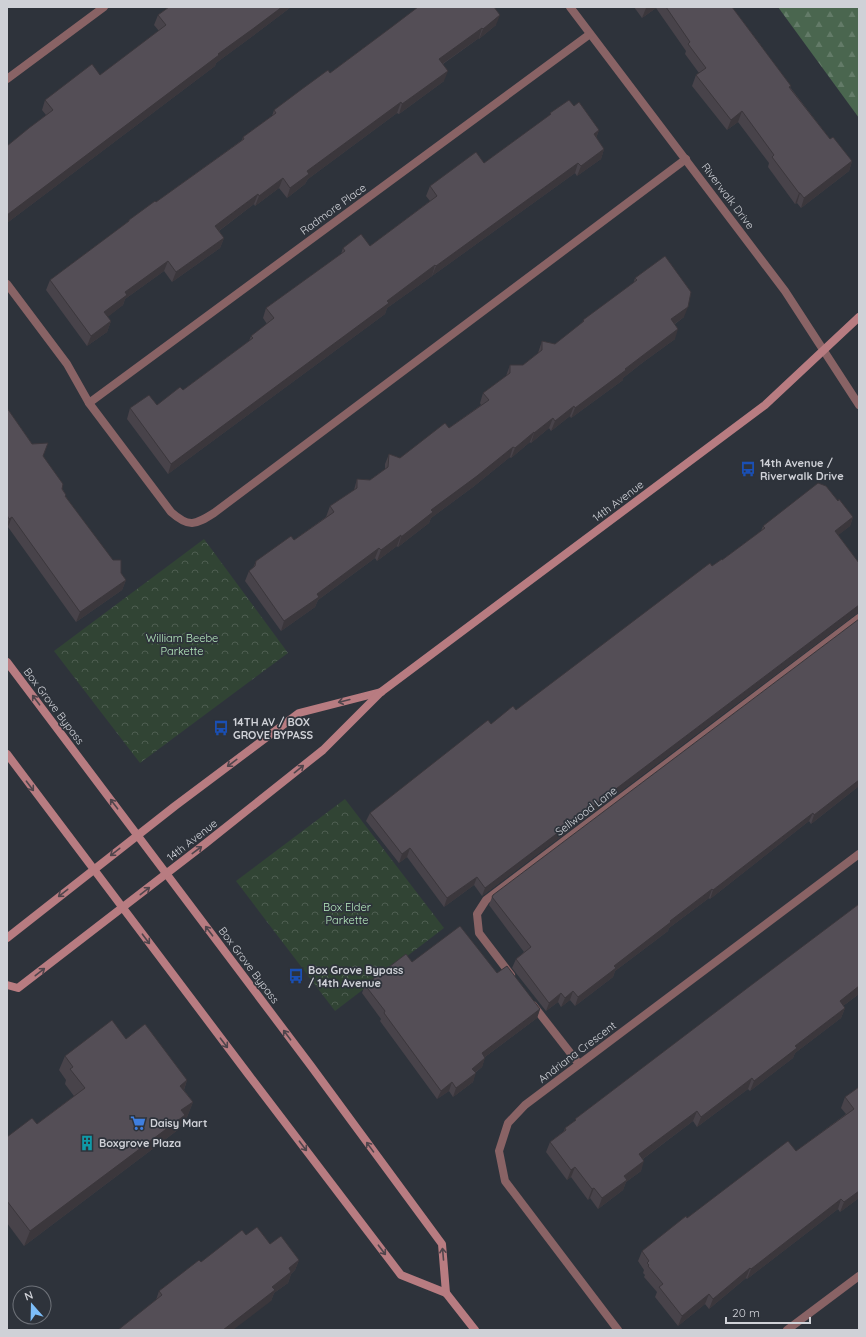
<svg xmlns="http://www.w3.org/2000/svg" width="866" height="1337" font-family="Quicksand,sans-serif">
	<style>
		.forest { fill: url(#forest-firs) }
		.park { fill: url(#park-crowns) }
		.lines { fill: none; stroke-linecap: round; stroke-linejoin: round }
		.lane { stroke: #896365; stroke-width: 8 }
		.street { stroke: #896365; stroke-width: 8 }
		.secondary { stroke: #b87c81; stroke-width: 8 }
		.wall { fill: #48434a }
		.shaded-wall { fill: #3b373c }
		.building { fill: #544e56; stroke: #3b373c }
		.oneway { stroke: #50454c }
		.labels { text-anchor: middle; stroke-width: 3.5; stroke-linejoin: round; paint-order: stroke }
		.street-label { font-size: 11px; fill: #cfd1d7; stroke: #2e333b }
		.poi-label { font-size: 11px; font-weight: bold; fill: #cfd1d7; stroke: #2e333b; text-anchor: start }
		.park-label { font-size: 11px; fill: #b7ebbf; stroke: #2e333b }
	</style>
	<defs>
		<pattern id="forest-firs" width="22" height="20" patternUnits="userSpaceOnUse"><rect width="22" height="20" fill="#4a664f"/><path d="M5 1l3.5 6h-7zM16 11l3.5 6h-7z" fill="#637b68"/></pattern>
		<pattern id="park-crowns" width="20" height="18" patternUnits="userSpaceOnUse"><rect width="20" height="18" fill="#314434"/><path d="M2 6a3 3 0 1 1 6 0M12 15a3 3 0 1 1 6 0" fill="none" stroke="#4e5e51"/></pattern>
	</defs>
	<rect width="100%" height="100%" fill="#2e333b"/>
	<path class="forest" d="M778,7h81v111z"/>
	<g class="park">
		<path d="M204,539l84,114 -148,110 -86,-112z"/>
		<path d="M345,799l99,129 -109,83 -99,-130z"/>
	</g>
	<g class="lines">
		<g class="lane">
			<path d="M7,284l60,80 22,39 82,109c18,16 24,13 43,1l472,-354"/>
			<path d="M511,975l-32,-42 -2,-19 9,-14 373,-282"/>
			<path d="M533,1005l46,59"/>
		</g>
		<g class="street">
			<path d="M570,7l215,284 74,114"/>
			<path d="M7,79l97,-72"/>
			<path d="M89,403l501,-369"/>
			<path d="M618,1330l-113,-149 -6,-30 9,-28 17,-18 334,-251"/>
			<path d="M787,1330l72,-54"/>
		</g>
		<g class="secondary">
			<path d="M7,662l304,404 131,178 4,49"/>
			<path d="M7,754l241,320 153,201 45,18 29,37"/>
			<path d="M7,938l168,-132 124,-93 82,-21"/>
			<path d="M7,985l11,3 188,-145 117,-93 58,-58 384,-287 94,-88"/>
		</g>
	</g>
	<g class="wall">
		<path d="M169,7h122l-41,31 -34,25 -1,3 -208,157v-77l39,-31 -4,-5 3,-10 55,-25 59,-44 -5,-6 4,-10z"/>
		<path d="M634,7h98l59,79 -1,1 40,52 22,22 -3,10 -48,37 -4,-5 -2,1 -27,-37 1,-4 -31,-41 -11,8 -35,-44 4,-11 3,-2 -14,-19 1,-3 -30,-43 -14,10z"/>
		<path d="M496,25l-17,14v-1l-36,26 1,17 -45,33 -2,-1 -89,66 -3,5 -18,14 -8,-10 -24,18 -1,-2 -35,27 5,7 -4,10 -48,34 -8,-11 -39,28 -2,6 -16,12 4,4 -4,11 -20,14 -41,-56 4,-10 78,-58 1,-2 27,-18 86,-62 1,-3 29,-21 2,-6 56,-37 59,-44z"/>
		<path d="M574,106l25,24 -3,8 8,11 -3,10 -24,17 -2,-3 -143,103 -45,32 -2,6 -217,160 -41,-55 3,-11 27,-3 26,-15 66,-49 2,-5 16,-12 -4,-6 3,-10 75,-54 2,-6 27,-2 60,-45 -4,-5 4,-10 54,-23 66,-48v-2z"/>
		<path d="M635,278l49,39 -9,7v15l-33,24 -19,15v2l-52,38 -1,-2 -19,15 -2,-3 -18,15 -1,-1 -19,16 -1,-1 -37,30 -42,31 -2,5 -31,24 -1,-1 -20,15 -2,-3 -57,42 -3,7 -34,24 -36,-50 4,-10 4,-3 3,-7 38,-21 32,-23 4,-11 24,-16 3,-11 13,1 15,-11v-5l4,-10 11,4 49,-30 32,-23 -1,-2 3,-10 23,-17 4,-11h13l15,-12 4,-12 13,3 27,-20 1,-4 50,-36z"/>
		<path d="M7,408l25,36 11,12 23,39v2l60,83 -4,10 -46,32 -68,-95 -1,1z"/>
		<path d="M838,501l15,16 -3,9 -12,9 21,28v50l-3,1 -374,282 -8,-11 -30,22 -37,-50 -8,6 -33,-42 4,-8 121,-89 25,-14 196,-144 10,-6 39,-29 2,-5z"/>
		<path d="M859,786l-48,38 -2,-3 -99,78 -1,-1 -40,30 -1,3 -53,40 -2,6 -38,29 -5,-6 -9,7 -3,-5 -12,9 -34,-43 4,-9 8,-7 -35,-47 3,-8z"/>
		<path d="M859,904v90l-16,12 2,2 -4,10 -46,35 -2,5 -43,33 -2,-2 -51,38 -4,-6 -50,38 -2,12 -15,11 -3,8 -25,19 -8,-11 -2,2 -17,-23 -4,3 -21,-28 4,-10 14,-11 1,-3 10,-7v-2z"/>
		<path d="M412,962l85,11 43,36 -3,9 -52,39 -3,10 -7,6 -2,9 -20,15 -4,-6 -12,8 -57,-78 1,-2 -19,-26 3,-8z"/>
		<path d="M126,1039l61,41 -3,10 9,12 -6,15 -4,3 -4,9 -155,117 -17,-23v-86l30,-13 37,-28 -9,-12 1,-4 -7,-10 6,-14z"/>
		<path d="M859,1087v111l-19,14 -2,-3 -91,70 -1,-1 -37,31 -4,-5 -27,22 -23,-29 2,-5 -13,-15 1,-2 -2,-2 1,-3 -6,-9 4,-10 45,-33 109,-67 50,-37 -5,-6 4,-11z"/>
		<path d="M246,1235l24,9 29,16 -4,10 -4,4 -3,9 -14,10 -3,8 -115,-1 3,-9 42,-29z"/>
	</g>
	<g class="shaded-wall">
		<path d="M282,7h9l-41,31 -34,25 -1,3 -208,157v-8l211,-161z"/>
		<path d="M647,7h9v1l-14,10 4,-10z"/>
		<path d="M500,15l-4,10 -17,14 4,-10z"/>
		<path d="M482,28l-3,10 -44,31 4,-10z"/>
		<path d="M448,71l-4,10 -45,33 3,-10z"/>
		<path d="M401,102l-4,11 -89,66 -3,5 -18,14 3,-10 17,-17z"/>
		<path d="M742,111l-4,11 -11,8 4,-10z"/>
		<path d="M599,130l-4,10 -1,-6z"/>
		<path d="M604,149l-3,10 -24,17 4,-10z"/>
		<path d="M852,161l-3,10 -48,37 3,-10z"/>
		<path d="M578,163l-3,10 -143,103 4,-10z"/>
		<path d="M283,178l-4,10 -24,18 4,-10z"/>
		<path d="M799,193h1l-3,10 -2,1z"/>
		<path d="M258,194l-4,10 -42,32 3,-10z"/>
		<path d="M224,238l-4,10 -48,34 4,-10z"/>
		<path d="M168,261l-4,10 -39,28 -2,6 -23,18 4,-11 21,-20z"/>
		<path d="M435,265l-3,11 -45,32 -2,6 -217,160 3,-10 216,-163z"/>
		<path d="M688,307l-4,10 -17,12 4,-10z"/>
		<path d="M111,321l-4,11 -20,14 4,-10z"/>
		<path d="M678,329l-3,10 -33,24 -19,15v2l-52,38 4,-10 71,-55z"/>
		<path d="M574,406l-4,10 -19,15 4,-10z"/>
		<path d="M553,418l-4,10 -18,15 3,-10z"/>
		<path d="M534,432l-4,10 -19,16 4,-10z"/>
		<path d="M513,447l-3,10 -37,30 -42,31 -2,5 -31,24 3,-10 30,-27z"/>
		<path d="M12,517l-4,10 -1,1v-3l2,-6z"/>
		<path d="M853,517l-3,9 -18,14 3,-9z"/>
		<path d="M401,535l-4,11 -20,15 4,-11z"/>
		<path d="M379,548l-4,10 -57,42 -3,7 -34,24 3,-10 33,-27z"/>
		<path d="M126,580l-4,10 -46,32 4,-10z"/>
		<path d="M859,605v8l-3,1 -374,282 3,-8z"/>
		<path d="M859,780v6l-48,38 3,-9z"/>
		<path d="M813,813l-4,8 -99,78 3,-9z"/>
		<path d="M410,848l-3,9 -8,6 3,-9z"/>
		<path d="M477,877l-3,8 -30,22 3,-9z"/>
		<path d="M712,889l-3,9 -40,30 -1,3 -53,40 -2,6 -38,29 3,-9 36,-31 56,-45z"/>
		<path d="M859,986v8l-23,17 4,-10z"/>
		<path d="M573,991l-3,9 -9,7 4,-9z"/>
		<path d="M561,993l-3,9 -12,9 3,-8z"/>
		<path d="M845,1008l-4,10 -46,35 -2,5 -43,33 4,-10 41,-35z"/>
		<path d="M540,1009l-3,9 -59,44 4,-9z"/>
		<path d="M485,1058l-3,9 -13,10 3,-8z"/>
		<path d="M476,1073l-3,9 -20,15 3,-9z"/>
		<path d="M752,1078l-4,11 -51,38 4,-10z"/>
		<path d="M187,1080l-5,15 -2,-9z"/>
		<path d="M452,1082l-3,9 -12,8 4,-8z"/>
		<path d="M193,1102l-6,15 -4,3 -4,9 -155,117 6,-15 151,-121z"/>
		<path d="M697,1111l-4,10 -57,43 3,-10z"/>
		<path d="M644,1161l-3,10 -15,11 -3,8 -25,19 4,-11 22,-22z"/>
		<path d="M575,1167l-4,10 -4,3 4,-10z"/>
		<path d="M594,1188l-4,10 -2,2 4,-11z"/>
		<path d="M859,1191v7l-19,14 4,-10z"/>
		<path d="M841,1199l-3,10 -91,70 4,-10z"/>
		<path d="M299,1260l-4,10 -4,4 -3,9 -14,10 -3,8 -38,29h-10l49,-43 17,-19z"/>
		<path d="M750,1268l-4,10 -37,31 4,-10z"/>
		<path d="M709,1294l-4,10 -27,22 4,-10z"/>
	</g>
	<g class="building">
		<path d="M169,7h113l-28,21 -36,26 1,1 -212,160v-69l22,-18 24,-18 -8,-10 47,-36 8,11 66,-50 -8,-10z"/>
		<path d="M418,7h76l6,8 -17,14 -1,-1 -43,31 9,12 -46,33 -1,-2 -94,69 2,3 -19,14 -7,-10 -24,18 -1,-2 -43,32 9,12 -48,34 -8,-11 -43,31 2,3 -23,17 7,9 -20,15 -41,-56 79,-59v-1l26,-19 1,1 88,-63 -1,-2 33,-24 -2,-3 28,-21 26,-19 2,3 59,-44z"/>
		<path d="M666,7h66l59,79 -2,1 41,52 3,-2 19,24 -48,37 -4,-5h-1l-27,-36 2,-2 -32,-44 -11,9 -35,-45 10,-7 -18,-24 2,-2z"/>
		<path d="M569,100l5,6 5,-4 20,28 -5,4 10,15 -23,17 -3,-3 -142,103 -1,-1 -48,36 2,2 -218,161 -41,-56 19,-13 8,10 23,-18 3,3 70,-52 -2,-2 23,-18 -8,-10 79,-57 -2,-3 18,-14 9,12 67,-50 -7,-10 46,-34 8,11 67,-49 -1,-1z"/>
		<path d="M665,256l26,36 -3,15 -17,12 7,10 -32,24 -21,16 1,1 -51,38 -1,-2 -19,15 -2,-3 -19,15v-1l-19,16 -2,-1 -36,29 -46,34 2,2 -32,25v-2l-20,15 -2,-2 -62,46 2,3 -35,24 -35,-50 6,-5 1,-5 35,-25 3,4 40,-28 -4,-6 27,-18v-9l13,1 18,-13 1,-13 11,4 45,-35 4,5 40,-28 -6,-7 27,-20v-8h13l19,-15v-9l13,3 29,-23 -1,-1 54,-40 -2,-2z"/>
		<path d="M7,408l25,36 16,-1 -5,13 20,28 -1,5 4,6 -1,1 48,64h8v13l5,7 -46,32 -68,-95 -3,2 -2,-4z"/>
		<path d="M818,483l8,3 12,15 1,-2 14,18 -18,14 24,32v42l-374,283 -8,-11 -30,21 -37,-50 -8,6 -32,-41 118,-93 3,4 22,-18 3,4 194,-147 2,3 10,-7v1l43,-32 -2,-2z"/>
		<path d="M859,619v161l-45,35 -1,-2 -100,77 -1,-1 -42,32 1,1 -57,44 2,2 -38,29 -5,-6 -8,7 -4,-5 -12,10 -33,-44 15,-12 -39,-50 1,-2z"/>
		<path d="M859,904v82l-19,15 5,7 -50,38 2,2 -43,33 -2,-3 -51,39 -4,-6 -58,43 5,7 -20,15 3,4 -25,18 -8,-10 -2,1 -17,-22 -4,3 -21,-28 16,-12 -1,-2 11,-8 -1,-1 175,-133z"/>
		<path d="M460,926l37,47 10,-7 33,43 -58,44 3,5 -13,11 4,4 -20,15 -4,-6 -11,9 -57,-78 1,-2 -20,-26 41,-31 6,8z"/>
		<path d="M112,1020l14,19 19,-15 42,56 -7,6 13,16 -12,8 4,5 -155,116 -23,-30v-64l25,-19 5,6 48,-36 -15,-19 3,-2 -8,-11z"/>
		<path d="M859,1087v104l-15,11 -3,-3 -90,70 -1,-1 -37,31 -4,-5 -27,22 -23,-29 4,-3 -15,-18 1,-1 -2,-2 2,-2 -7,-10 44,-35 1,2 101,-77 8,10 58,-42 -9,-12z"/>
		<path d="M257,1227l13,17 11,-8 18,24 -10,8 2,4 -19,15 3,3 -52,40h-105l44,-35 -3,-4 40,-31 2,2 41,-32 4,5z"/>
	</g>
	<defs><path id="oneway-shaft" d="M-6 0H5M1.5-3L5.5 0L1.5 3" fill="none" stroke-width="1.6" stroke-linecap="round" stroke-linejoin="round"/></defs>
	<g class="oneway">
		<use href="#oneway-shaft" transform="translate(36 700) rotate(-127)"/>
		<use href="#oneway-shaft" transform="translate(344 701) rotate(166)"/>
		<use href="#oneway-shaft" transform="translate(232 763) rotate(143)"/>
		<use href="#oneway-shaft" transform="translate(299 769) rotate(-39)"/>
		<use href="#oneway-shaft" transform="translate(30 786) rotate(53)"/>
		<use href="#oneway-shaft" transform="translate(114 804) rotate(-127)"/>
		<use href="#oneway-shaft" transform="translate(197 850) rotate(-37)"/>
		<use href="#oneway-shaft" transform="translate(115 852) rotate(142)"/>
		<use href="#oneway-shaft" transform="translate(145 891) rotate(-38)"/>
		<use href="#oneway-shaft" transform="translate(63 893) rotate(142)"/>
		<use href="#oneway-shaft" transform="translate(209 931) rotate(-127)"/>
		<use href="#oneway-shaft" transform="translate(146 939) rotate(53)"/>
		<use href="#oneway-shaft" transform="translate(40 972) rotate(-38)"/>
		<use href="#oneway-shaft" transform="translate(287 1035) rotate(-127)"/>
		<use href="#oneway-shaft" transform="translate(224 1043) rotate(53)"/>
		<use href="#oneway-shaft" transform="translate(303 1146) rotate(53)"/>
		<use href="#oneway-shaft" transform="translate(370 1147) rotate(-126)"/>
		<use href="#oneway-shaft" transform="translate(382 1250) rotate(53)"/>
		<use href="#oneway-shaft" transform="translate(443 1254) rotate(-95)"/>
	</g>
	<defs>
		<g id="bus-bare" transform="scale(1.2)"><path d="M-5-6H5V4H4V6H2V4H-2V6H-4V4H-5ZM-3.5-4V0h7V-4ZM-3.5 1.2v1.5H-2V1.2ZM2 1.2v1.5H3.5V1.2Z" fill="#1a4fb4" stroke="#2e333b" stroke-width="2.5" paint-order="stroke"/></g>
		<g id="supermarket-bare" transform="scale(1.2)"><path d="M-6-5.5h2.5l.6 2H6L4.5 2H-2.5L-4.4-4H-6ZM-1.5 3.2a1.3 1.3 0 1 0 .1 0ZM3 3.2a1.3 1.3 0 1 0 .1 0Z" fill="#3f7fe0" stroke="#2e333b" stroke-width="2.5" paint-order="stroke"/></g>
		<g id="building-bare" transform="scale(1.2)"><path d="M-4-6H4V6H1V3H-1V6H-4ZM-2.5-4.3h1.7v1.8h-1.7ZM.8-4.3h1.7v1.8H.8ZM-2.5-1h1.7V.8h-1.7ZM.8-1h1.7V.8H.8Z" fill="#0f9aa8" stroke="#2e333b" stroke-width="2.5" paint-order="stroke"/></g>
	</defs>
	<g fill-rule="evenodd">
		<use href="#bus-bare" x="748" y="469"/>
		<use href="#bus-bare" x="221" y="728"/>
		<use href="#bus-bare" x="296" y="976"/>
		<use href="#supermarket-bare" x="138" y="1123"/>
		<use href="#building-bare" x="87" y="1143"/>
	</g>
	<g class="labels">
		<g class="street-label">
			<text transform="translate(728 196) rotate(53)" y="4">Riverwalk Drive</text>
			<text transform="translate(333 209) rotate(-36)" y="4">Radmore Place</text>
			<text transform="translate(618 501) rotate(-37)" y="4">14th Avenue</text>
			<text transform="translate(54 706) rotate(53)" y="4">Box Grove Bypass</text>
			<text transform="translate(586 811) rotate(-37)" y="4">Sellwood Lane</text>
			<text transform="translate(192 840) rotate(-38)" y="4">14th Avenue</text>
			<text transform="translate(249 965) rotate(53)" y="4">Box Grove Bypass</text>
			<text transform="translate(577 1052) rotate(-37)" y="4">Andriana Crescent</text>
		</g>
		<g class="poi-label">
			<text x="760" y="467">14th Avenue /<tspan x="760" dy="13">Riverwalk Drive</tspan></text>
			<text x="233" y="726">14TH AV / BOX<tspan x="233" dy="13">GROVE BYPASS</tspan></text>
			<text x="308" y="974">Box Grove Bypass<tspan x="308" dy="13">/ 14th Avenue</tspan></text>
			<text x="150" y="1127">Daisy Mart</text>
			<text x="99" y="1147">Boxgrove Plaza</text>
		</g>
		<g class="park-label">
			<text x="182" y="642">William Beebe<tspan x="182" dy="13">Parkette</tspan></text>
			<text x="347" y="911">Box Elder<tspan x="347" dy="13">Parkette</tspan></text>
		</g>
	</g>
	<rect width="866" height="1337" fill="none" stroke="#cfd1d7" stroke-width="16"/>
	<g transform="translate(32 1305) rotate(340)"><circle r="19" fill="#2e333b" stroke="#6e7279"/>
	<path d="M0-3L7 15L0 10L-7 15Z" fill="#7dbef9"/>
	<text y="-6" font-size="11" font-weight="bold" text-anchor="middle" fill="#cfd1d7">N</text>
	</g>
	<path d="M726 1317v6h84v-6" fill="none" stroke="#cfd1d7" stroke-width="2"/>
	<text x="732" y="1317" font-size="12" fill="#cfd1d7" stroke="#2e333b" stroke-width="3" paint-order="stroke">20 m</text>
</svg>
